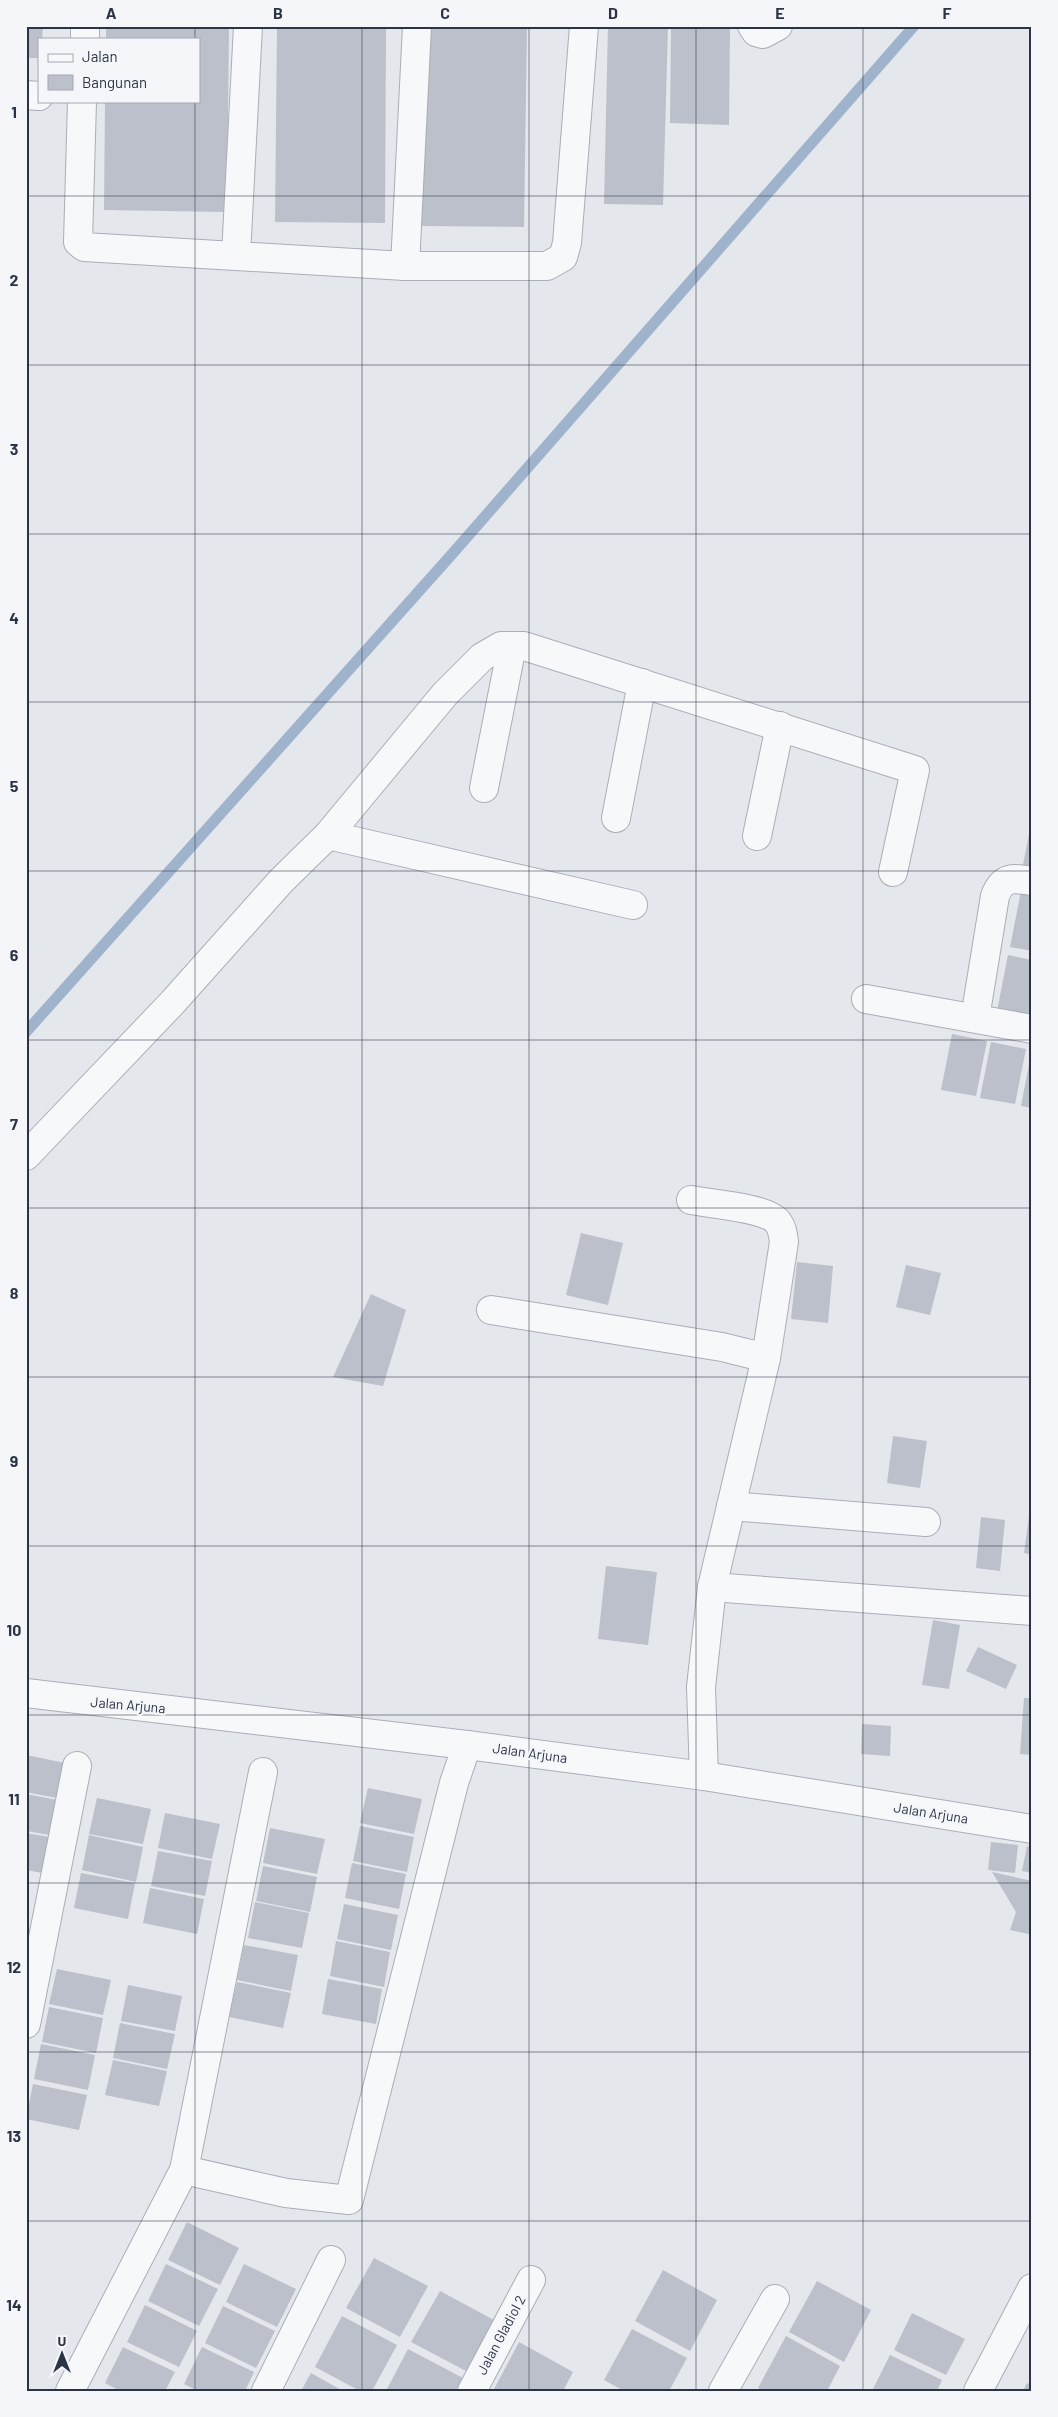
<svg xmlns="http://www.w3.org/2000/svg" width="1058" height="2417" font-family="Barlow,sans-serif">
	<style>
		.lines { fill: none; stroke-linecap: round; stroke-linejoin: round }
		.stream { stroke: #9fb4cc; stroke-width: 11 }
		.building { fill: #bbc0ca }
		.minor-casing { stroke: #a9aeb7; stroke-width: 30 }
		.minor { stroke: #f7f8fa; stroke-width: 28 }
		.grid { fill: none; stroke: #2b3445; stroke-width: 1; stroke-opacity: 0.55 }
		.labels { text-anchor: middle; stroke-width: 4.5; stroke-linejoin: round; paint-order: stroke }
		.street-label { font-size: 14px; fill: #2b3445; stroke: #f4f6f9 }
		.neatline { fill: none; stroke: #2b3445; stroke-width: 2 }
		.grid-label { font-size: 16px; text-anchor: middle; font-weight: bold; fill: #2b3445 }
	</style>
	<rect width="100%" height="100%" fill="#e4e7ec"/>
	<g class="lines">
		<path class="stream" d="M26,1032l427,-479 461,-527"/>
	</g>
	<g class="building">
		<path d="M26,26h17l-1,13h-3v19h-13z"/>
		<path d="M106,26h123l-2,186 -123,-2 1,-109h94v-62h-93z"/>
		<path d="M277,26h109l-1,197 -110,-1z"/>
		<path d="M423,26h104l-3,201 -103,-1z"/>
		<path d="M608,26h60l-5,179 -59,-1z"/>
		<path d="M671,26h59l-1,99 -59,-2z"/>
		<path d="M1031,824h1v43l-9,-2z"/>
		<path d="M1021,891l11,2v58l-22,-4z"/>
		<path d="M1008,955l24,5v58l-35,-7z"/>
		<path d="M952,1034l35,7 -11,55 -35,-6z"/>
		<path d="M991,1042l35,7 -11,55 -35,-6z"/>
		<path d="M1031,1054h1v54l-11,-2z"/>
		<path d="M581,1233l42,10 -15,62 -42,-10z"/>
		<path d="M797,1262l36,4 -5,57 -37,-4z"/>
		<path d="M906,1265l35,8 -11,42 -34,-8z"/>
		<path d="M371,1294l35,16 -23,76 -50,-9z"/>
		<path d="M893,1436l34,5 -7,47 -33,-5z"/>
		<path d="M1031,1501l1,1v53l-8,-2z"/>
		<path d="M981,1517l24,3 -5,51 -24,-3z"/>
		<path d="M606,1566l51,6 -9,73 -50,-6z"/>
		<path d="M933,1620l27,5 -11,64 -27,-4z"/>
		<path d="M978,1647l39,18 -11,24 -40,-18z"/>
		<path d="M1024,1698h8v57l-12,-1z"/>
		<path d="M862,1724l29,2 -1,30 -29,-2z"/>
		<path d="M26,1755l39,8 -8,35 -31,-6z"/>
		<path d="M368,1788l54,11 -8,35 -54,-11z"/>
		<path d="M26,1794l31,6 -7,35 -24,-4z"/>
		<path d="M97,1798l54,11 -8,35 -54,-10z"/>
		<path d="M165,1813l55,11 -8,35 -54,-11z"/>
		<path d="M360,1826l54,11 -7,35 -54,-11z"/>
		<path d="M270,1828l55,11 -8,35 -54,-11z"/>
		<path d="M26,1833l23,4 -7,36 -16,-3z"/>
		<path d="M89,1835l54,12 -7,35 -54,-12z"/>
		<path d="M991,1842l27,3 -3,28 -27,-3z"/>
		<path d="M1027,1846l5,1v26l-10,-2z"/>
		<path d="M158,1851l54,10 -7,35 -54,-10z"/>
		<path d="M352,1863l54,11 -7,35 -54,-11z"/>
		<path d="M263,1866l54,11 -7,35 -54,-11z"/>
		<path d="M992,1872l40,9v54l-22,-5 6,-18z"/>
		<path d="M81,1873l54,10 -7,36 -54,-11z"/>
		<path d="M150,1888l54,11 -7,35 -54,-11z"/>
		<path d="M255,1902l54,11 -7,35 -54,-10z"/>
		<path d="M344,1904l54,11 -7,35 -54,-11z"/>
		<path d="M336,1941l54,11 -6,35 -54,-11z"/>
		<path d="M244,1945l54,10 -7,36 -54,-11z"/>
		<path d="M57,1969l54,11 -8,35 -54,-11z"/>
		<path d="M328,1979l54,10 -6,35 -54,-10z"/>
		<path d="M237,1982l54,11 -8,35 -54,-11z"/>
		<path d="M128,1985l54,11 -7,35 -54,-10z"/>
		<path d="M49,2007l54,11 -7,35 -54,-11z"/>
		<path d="M120,2023l55,11 -8,35 -54,-11z"/>
		<path d="M41,2044l54,11 -7,35 -54,-11z"/>
		<path d="M113,2060l54,11 -8,35 -54,-11z"/>
		<path d="M33,2084l54,11 -8,35 -53,-11z"/>
		<path d="M187,2222l52,26 -19,37 -52,-25z"/>
		<path d="M374,2258l54,28 -28,51 -54,-29z"/>
		<path d="M166,2264l52,25 -19,37 -51,-25z"/>
		<path d="M244,2264l52,25 -19,38 -51,-25z"/>
		<path d="M663,2270l54,30 -27,51 -55,-30z"/>
		<path d="M817,2281l54,29 -27,52 -55,-30z"/>
		<path d="M440,2291l54,29 -28,51 -55,-29z"/>
		<path d="M145,2305l52,26 -18,36 -52,-25z"/>
		<path d="M223,2306l52,25 -19,37 -51,-25z"/>
		<path d="M912,2313l53,26 -19,36 -52,-25z"/>
		<path d="M342,2316l55,29 -25,46h-12l-45,-24z"/>
		<path d="M632,2329l55,29 -18,33h-45l-20,-11z"/>
		<path d="M786,2336l54,30 -13,25h-63l-6,-3z"/>
		<path d="M519,2342l54,30 -10,19h-70z"/>
		<path d="M123,2347l52,25 -10,19h-45l-15,-8z"/>
		<path d="M202,2347l52,25 -9,19h-47l-14,-7z"/>
		<path d="M408,2349l55,29 -7,13h-70z"/>
		<path d="M890,2355l52,25 -5,11h-65z"/>
		<path d="M311,2373l32,18h-42z"/>
		<path d="M1027,2383l5,3v5h-9z"/>
	</g>
	<g class="lines">
		<g class="minor-casing">
			<g id="minor">
				<path d="M752,26l4,6 7,2 15,-8"/>
				<path d="M85,39v-13"/>
				<path d="M26,95l13,1"/>
				<path d="M82,101l-4,141 6,5 321,19h142l16,-9 4,-14 17,-217"/>
				<path d="M236,255l12,-229"/>
				<path d="M405,266l12,-240"/>
				<path d="M484,788l28,-142"/>
				<path d="M616,818l26,-135"/>
				<path d="M328,835l305,70"/>
				<path d="M757,836l23,-110"/>
				<path d="M866,999l166,30"/>
				<path d="M975,1018l20,-122c8,-20 18,-18 37,-15"/>
				<path d="M26,1156l147,-154 109,-122 46,-45 117,-141 37,-37 19,-11h23l391,124 -22,102"/>
				<path d="M691,1200c20,4 70,7 85,20 6,6 7,14 8,22l-18,116"/>
				<path d="M491,1310l231,37 44,11 -54,229 -11,100 3,89"/>
				<path d="M731,1506l195,16"/>
				<path d="M712,1587l320,24"/>
				<path d="M26,1693l441,52 237,31 328,53"/>
				<path d="M26,2024l51,-258"/>
				<path d="M184,2170l102,23 63,7 105,-417 13,-38"/>
				<path d="M70,2391l114,-221 79,-398"/>
				<path d="M266,2391l65,-131"/>
				<path d="M472,2391l59,-111"/>
				<path d="M723,2391l52,-92"/>
				<path d="M978,2391l54,-103"/>
			</g>
		</g>
		<use href="#minor" class="minor"/>
	</g>
	<path class="grid" d="M195,26v13M362,26v2365M529,26v2365M696,26v2365M863,26v2365M195,101v2290M26,196h1006M26,365h1006M26,534h1006M26,702h1006M26,871h1006M26,1040h1006M26,1208h1006M26,1377h1006M26,1546h1006M26,1715h1006M26,1883h1006M26,2052h1006M26,2221h1006"/>
	<g class="labels">
		<g class="street-label">
			<text transform="translate(128 1705) rotate(5)" y="5">Jalan Arjuna</text>
			<text transform="translate(530 1753) rotate(8)" y="5">Jalan Arjuna</text>
			<text transform="translate(931 1813) rotate(9)" y="5">Jalan Arjuna</text>
			<text transform="translate(501 2335) rotate(-62)" y="5">Jalan Gladiol 2</text>
		</g>
	</g>
	<rect width="1058" height="2417" fill="none" stroke="#f4f6f9" stroke-width="55"/>
	<rect x="38" y="38" width="162" height="65" fill="#f4f6f9" stroke="#a4a8b1"/>
	<rect x="48" y="54" width="25" height="8" fill="#f7f8fa" stroke="#a4a8b1"/>
	<text x="82" y="62" font-size="15" fill="#2b3445">Jalan</text>
	<rect x="48" y="75" width="25" height="15" fill="#bbc0ca" stroke="#a4a8b1"/>
	<text x="82" y="88" font-size="15" fill="#2b3445">Bangunan</text>
	<g transform="translate(62 2354)" stroke="#f4f6f9" stroke-width="4" paint-order="stroke">
	<path d="M0-4L9 19L0 12L-9 19Z" fill="#2b3445"/>
	<text y="-8" font-size="14" font-weight="bold" text-anchor="middle" fill="#2b3445">U</text>
	</g>
	<rect x="28" y="28" width="1002" height="2362" class="neatline"/>
	<g class="grid-label">
		<text x="111" y="19">A</text>
		<text x="278" y="19">B</text>
		<text x="445" y="19">C</text>
		<text x="613" y="19">D</text>
		<text x="780" y="19">E</text>
		<text x="947" y="19">F</text>
		<text x="14" y="118">1</text>
		<text x="14" y="286">2</text>
		<text x="14" y="455">3</text>
		<text x="14" y="624">4</text>
		<text x="14" y="792">5</text>
		<text x="14" y="961">6</text>
		<text x="14" y="1130">7</text>
		<text x="14" y="1299">8</text>
		<text x="14" y="1467">9</text>
		<text x="14" y="1636">10</text>
		<text x="14" y="1805">11</text>
		<text x="14" y="1973">12</text>
		<text x="14" y="2142">13</text>
		<text x="14" y="2311">14</text>
	</g>
</svg>
